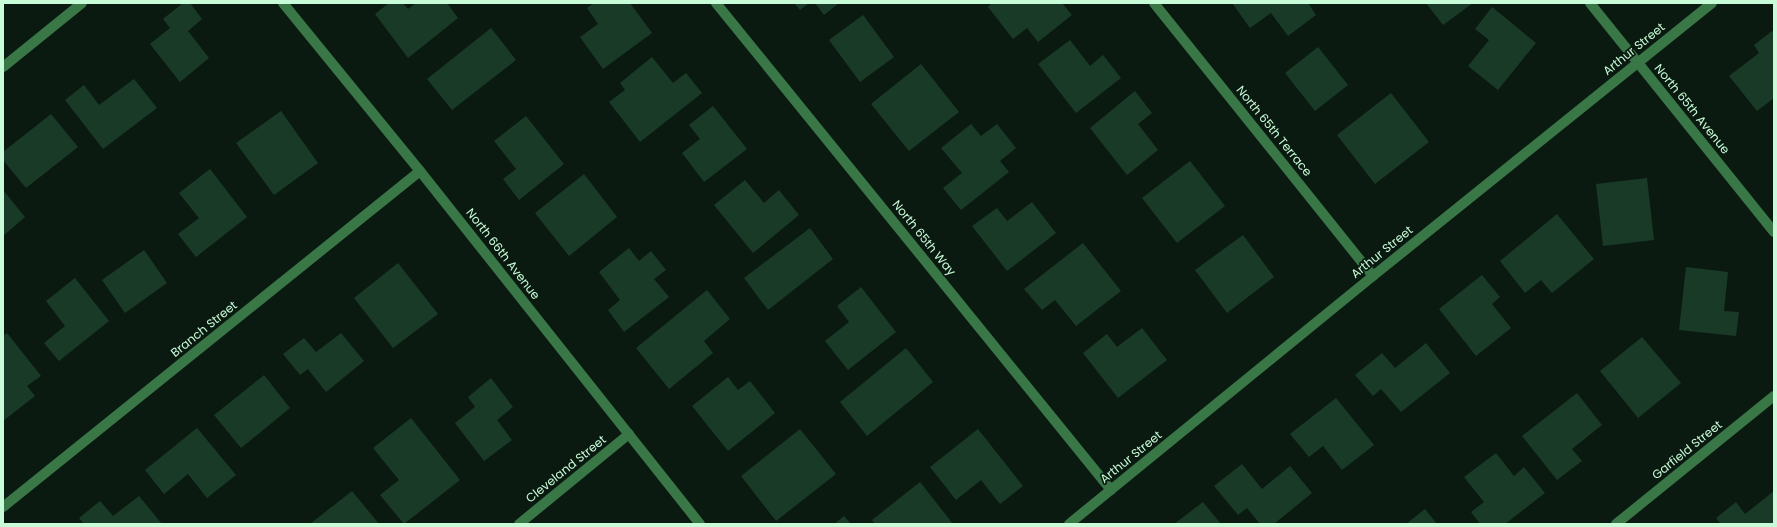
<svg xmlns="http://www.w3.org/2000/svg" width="1777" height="527" font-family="Poppins,sans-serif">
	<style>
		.building { fill: #193a26 }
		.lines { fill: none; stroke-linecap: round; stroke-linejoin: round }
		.minor { stroke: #397747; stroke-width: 10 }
		.labels { text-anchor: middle; stroke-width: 3.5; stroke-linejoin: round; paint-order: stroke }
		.street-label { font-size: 12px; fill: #c8fcd8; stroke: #0b1a11 }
	</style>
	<rect width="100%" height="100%" fill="#0b1a11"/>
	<g class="building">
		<path d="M183,3h7l12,16 -14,12 21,27 -29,24 -30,-38 20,-16 -7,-9z"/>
		<path d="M389,3h14l5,6 8,-6h31l11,15 -50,40 -33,-44z"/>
		<path d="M594,3h36l22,30 -49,36 -23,-32 18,-13 -11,-16z"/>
		<path d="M794,3h15l-9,7z"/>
		<path d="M815,3h24l-15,12z"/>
		<path d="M992,3h70l10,12 -34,27 -11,-14 -14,11 -25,-32z"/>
		<path d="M1232,3h76l8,12 -28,21 -17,-23 -21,15z"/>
		<path d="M1426,3h47l-30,22z"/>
		<path d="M1492,7l44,36 -38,47 -30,-24 21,-26 -14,-11z"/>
		<path d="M863,15l31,42 -34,25 -31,-42z"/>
		<path d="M491,28l25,32 -64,50 -25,-31z"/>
		<path d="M1772,31l2,2v65l-17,13 -28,-35 30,-23 -5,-8z"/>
		<path d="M1070,40l20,26 13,-11 18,23 -45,35 -38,-49z"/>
		<path d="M1318,47l30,38 -33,26 -30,-38z"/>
		<path d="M652,57l21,26 13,-10 16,20 -62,49 -31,-40 16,-12 -5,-7z"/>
		<path d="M921,64l38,48 -50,39 -38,-47z"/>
		<path d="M134,79l23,29 -54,41 -38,-49 19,-15 15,20z"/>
		<path d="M1135,91l17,22 -14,11 20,26 -31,25 -37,-47z"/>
		<path d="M1391,93l38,49 -54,42 -38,-49z"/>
		<path d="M713,106l34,43 -43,33 -22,-29 18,-14 -11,-14z"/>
		<path d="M281,111l37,52 -44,32 -38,-52z"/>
		<path d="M51,114l27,33 -52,41 -23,-28v-8z"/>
		<path d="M526,116l38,48 -45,36 -16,-21 13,-10 -22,-28z"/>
		<path d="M971,124l10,12 16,-12 19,24 -16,13 9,11 -48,38 -18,-22 19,-15 -21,-25z"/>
		<path d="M1190,161l35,45 -48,37 -35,-45z"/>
		<path d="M210,169l37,48 -51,40 -18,-23 21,-16 -20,-25z"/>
		<path d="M584,174l33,43 -48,39 -34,-43z"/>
		<path d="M1647,178l7,62 -51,6 -7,-62z"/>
		<path d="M745,180l19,23 15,-13 20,25 -46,38 -39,-48z"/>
		<path d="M3,190l22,27 -22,19z"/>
		<path d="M1032,202l24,31 -49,38 -35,-45 25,-18 10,13z"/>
		<path d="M1557,214l37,45 -42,34 -11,-13 -16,13 -25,-32z"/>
		<path d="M810,228l23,31 -65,51 -24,-32z"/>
		<path d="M1243,235l31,42 -47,36 -32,-43z"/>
		<path d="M1083,243l38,48 -45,35 -21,-26 -13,10 -18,-21z"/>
		<path d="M629,248l10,13 12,-10 15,19 -12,9 15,18 -45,35 -16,-22 12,-10 -21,-28z"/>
		<path d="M144,250l23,33 -42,30 -23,-33z"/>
		<path d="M398,263l40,51 -45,34 -39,-50z"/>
		<path d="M1686,267l42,5 -4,39 15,1 -3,24 -57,-6z"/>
		<path d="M1482,275l18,22 -8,7 19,24 -35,28 -37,-47z"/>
		<path d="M75,278l34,43 -50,40 -15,-18 21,-17 -19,-25z"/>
		<path d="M861,287l35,45 -48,38 -23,-29 24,-19 -12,-16z"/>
		<path d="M707,290l23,29 -26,22 9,12 -44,36 -33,-41z"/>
		<path d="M1142,328l25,32 -49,38 -35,-45 24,-19 10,13z"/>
		<path d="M7,333l34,43 -14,10 8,10 -32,25v-85z"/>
		<path d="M341,333l23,28 -38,31 -18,-23 -8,6 -17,-21 21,-16 12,14z"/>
		<path d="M1642,337l39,46 -43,35 -38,-47z"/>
		<path d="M1426,343l24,30 -49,39 -20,-23 -8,7 -18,-21 27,-22 13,15z"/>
		<path d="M906,348l27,34 -66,54 -27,-34z"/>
		<path d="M264,375l26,33 -49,40 -27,-33z"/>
		<path d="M728,377l10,13 12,-9 25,32 -47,38 -36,-45z"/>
		<path d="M491,378l22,29 -16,13 15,20 -28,21 -29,-38 20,-16 -7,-10z"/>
		<path d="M1577,393l25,32 -30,24 10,12 -25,19 -35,-44z"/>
		<path d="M1336,398l38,47 -32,25 -19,-24 -14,11 -19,-23z"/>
		<path d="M411,418l49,62 -56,44 -24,-29 19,-15 -26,-32z"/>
		<path d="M197,428l39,47 -29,23 -19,-24 -24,20 -19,-24z"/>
		<path d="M800,429l36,45 -60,47 -35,-45z"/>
		<path d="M978,429l45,57 -23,18 -19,-24 -25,20 -26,-33z"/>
		<path d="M1496,453l18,23 10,-9 21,26 -40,31h-25l-9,-12 13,-10 -20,-25z"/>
		<path d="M1242,464l20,25 28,-23 22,27 -38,31h-14l-13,-16 -9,7 -24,-29z"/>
		<path d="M920,482l33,42h-78l-3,-4z"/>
		<path d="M352,491l27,33h-69z"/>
		<path d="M1774,491v33h-53l-5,-6 20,-16 9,12z"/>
		<path d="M139,496l23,28h-78l-5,-6 21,-17 13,15z"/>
		<path d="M1203,502l18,22h-47z"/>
		<path d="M1425,509l12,15h-31z"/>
		<path d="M844,516l7,8h-17z"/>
	</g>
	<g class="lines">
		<g class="minor">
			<path d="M283,3l137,168 280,353"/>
			<path d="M716,3l395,487"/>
			<path d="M1154,3l219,273"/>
			<path d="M1590,3l184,229"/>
			<path d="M3,67l79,-64"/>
			<path d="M3,507l417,-336"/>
			<path d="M519,524l110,-90"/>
			<path d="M1069,524l304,-248 339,-273"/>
			<path d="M1616,524l158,-128"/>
		</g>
	</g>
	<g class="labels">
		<g class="street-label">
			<text transform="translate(1634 49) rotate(-39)" y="4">Arthur Street</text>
			<text transform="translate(1692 109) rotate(51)" y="4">North 65th Avenue</text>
			<text transform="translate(1274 131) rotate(51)" y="4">North 65th Terrace</text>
			<text transform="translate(924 238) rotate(51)" y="4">North 65th Way</text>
			<text transform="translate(1382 252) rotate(-39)" y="4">Arthur Street</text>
			<text transform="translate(503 254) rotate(52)" y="4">North 66th Avenue</text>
			<text transform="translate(204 329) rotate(-39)" y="4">Branch Street</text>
			<text transform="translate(1687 450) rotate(-39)" y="4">Garfield Street</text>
			<text transform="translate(1131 457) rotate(-39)" y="4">Arthur Street</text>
			<text transform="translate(566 469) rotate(-39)" y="4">Cleveland Street</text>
		</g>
	</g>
	<rect width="1777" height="527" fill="none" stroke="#c8fcd8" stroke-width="8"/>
</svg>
